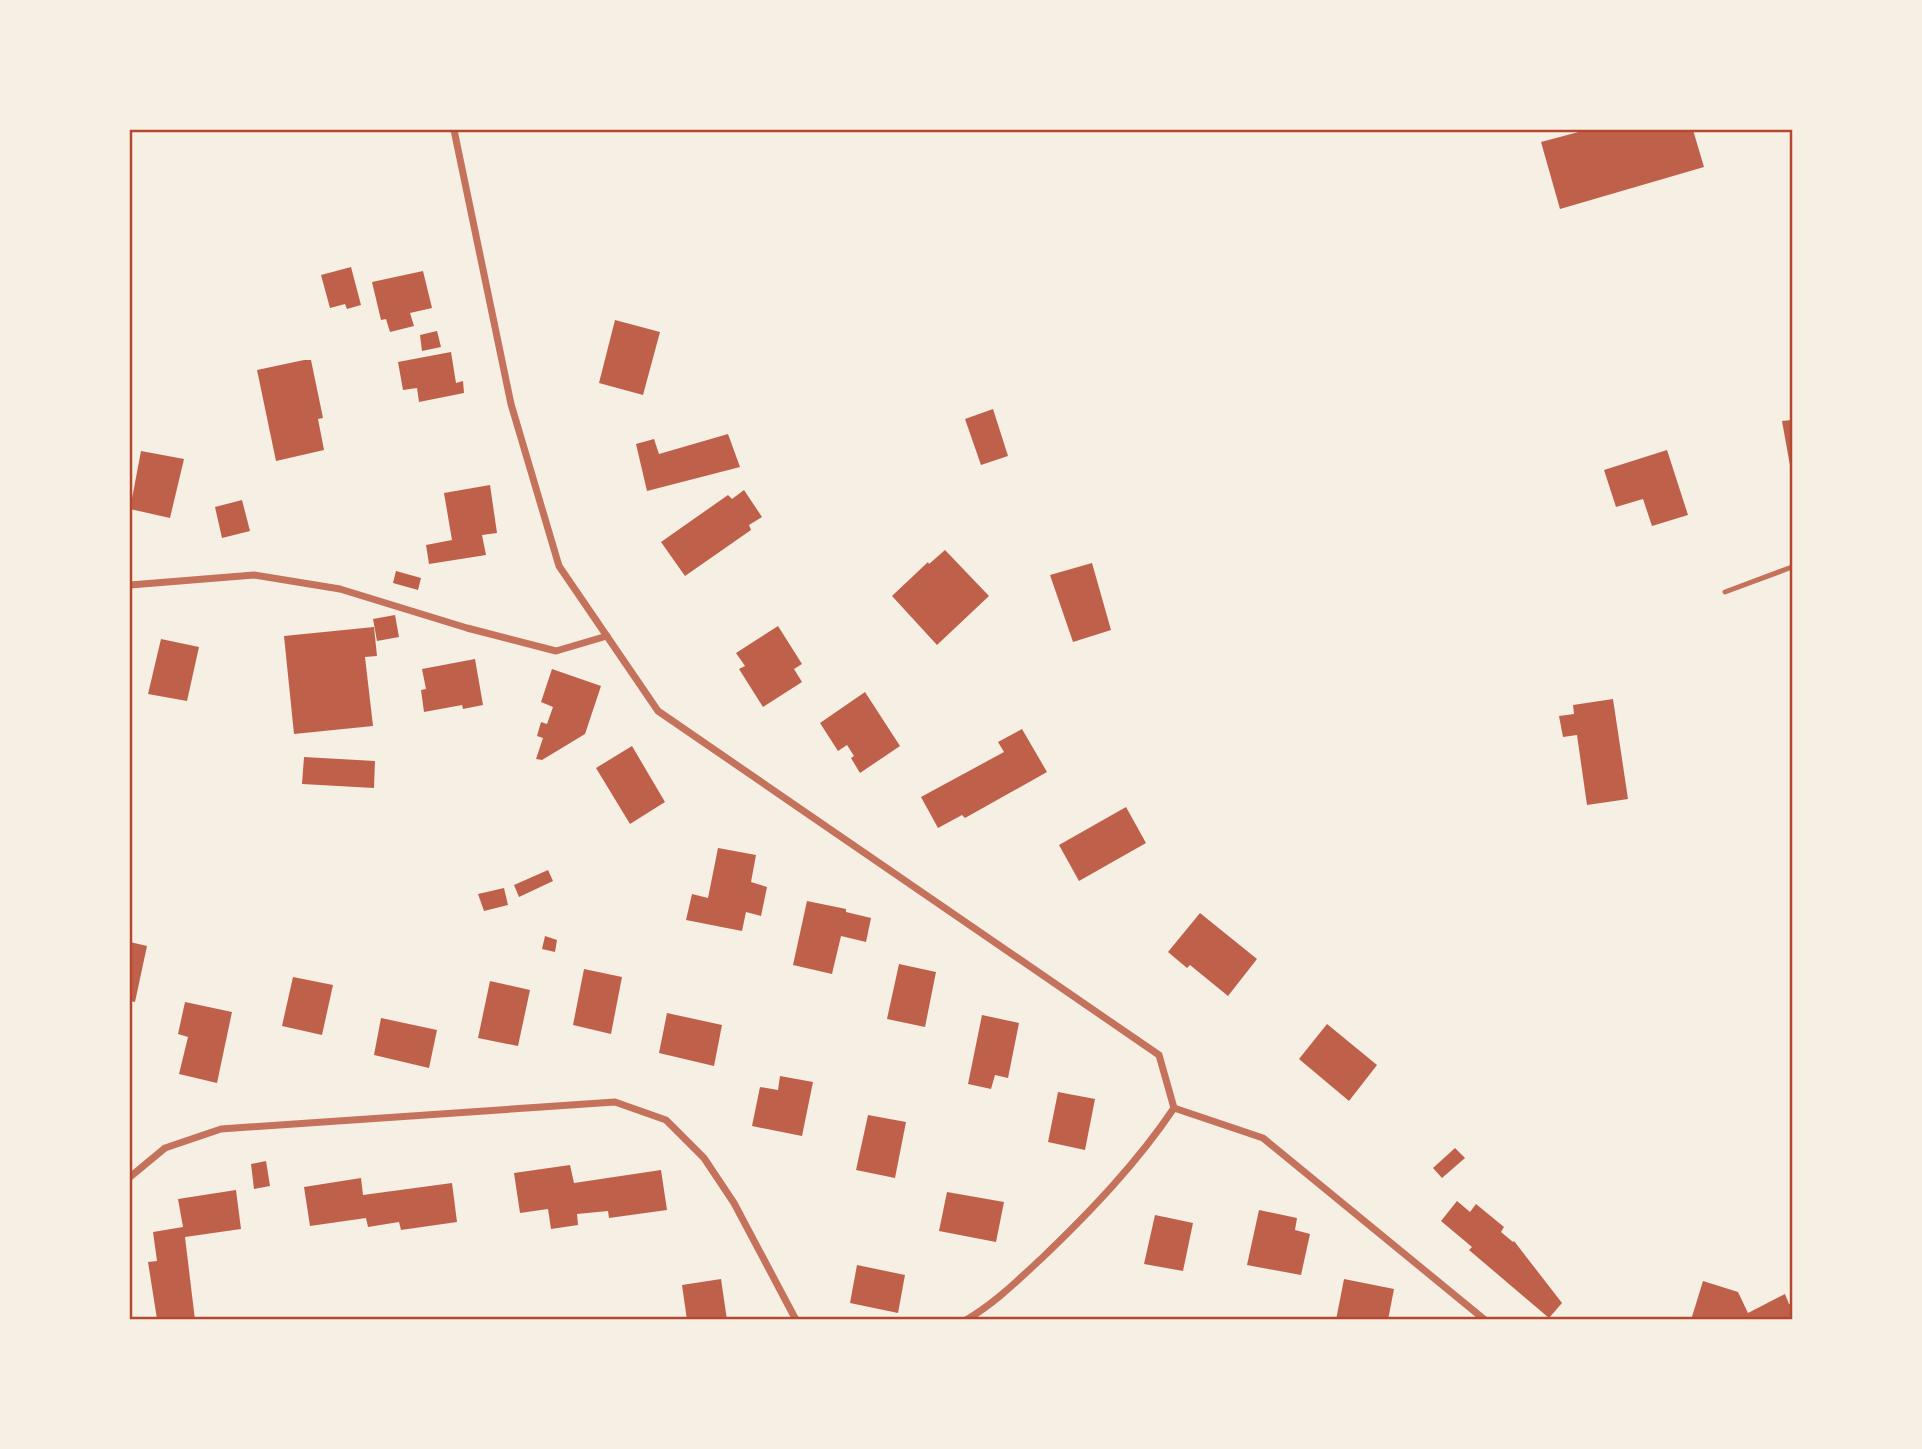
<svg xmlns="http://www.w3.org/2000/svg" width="1922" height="1449" font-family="Mulish,sans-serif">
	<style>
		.building { fill: #bf614a }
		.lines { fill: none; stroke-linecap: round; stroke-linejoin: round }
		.service { stroke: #c5725c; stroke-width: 5 }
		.minor { stroke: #c5725c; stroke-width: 7 }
		.neatline { fill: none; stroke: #b5482f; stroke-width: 2.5 }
	</style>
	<rect width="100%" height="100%" fill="#f6efe4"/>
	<g class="building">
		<path d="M1586,130h107l11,37 -144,42 -19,-67z"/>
		<path d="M351,267l10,38 -14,4 -2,-5 -15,4 -9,-33z"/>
		<path d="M423,271l9,37 -22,5 4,13 -24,6 -4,-13 -5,1 -9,-38z"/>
		<path d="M615,320l45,12 -17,63 -44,-12z"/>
		<path d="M437,331l4,16 -19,4 -2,-16z"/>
		<path d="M451,352l5,31 7,-2 1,12 -45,9 -2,-14 -14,2 -5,-28z"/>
		<path d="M304,360h7l12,58 -5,1 6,31 -48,11 -19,-91z"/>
		<path d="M993,409l15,47 -27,9 -16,-46z"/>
		<path d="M1792,420v51h-1l-9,-50z"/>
		<path d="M728,434l12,33 -93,24 -11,-47 18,-5 5,15z"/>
		<path d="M1667,450l21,65 -36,11 -9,-27 -27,8 -12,-37z"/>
		<path d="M141,451l43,8 -14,59 -40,-9z"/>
		<path d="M490,485l7,48 -15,2 4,20 -57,9 -3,-19 26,-5 -8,-47z"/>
		<path d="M744,490l18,27 -13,8 2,5 -66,46 -24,-34 67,-47 4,4z"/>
		<path d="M242,500l8,31 -28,7 -7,-31z"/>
		<path d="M945,550l44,46 -52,49 -45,-49 36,-34 1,2z"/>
		<path d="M1092,563l19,67 -38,12 -23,-67z"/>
		<path d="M396,571l25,7 -3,12 -25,-7z"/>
		<path d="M395,615l4,22 -22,4 -4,-22z"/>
		<path d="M778,626l24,38 -8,5 8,13 -39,25 -24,-38 6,-3 -9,-13z"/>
		<path d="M374,627l3,29 -12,1 8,69 -79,8 -10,-98z"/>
		<path d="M161,639l38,8 -12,54 -39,-7z"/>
		<path d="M475,659l8,46 -20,4 -1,-4 -38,7 -3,-22 5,-1 -4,-20z"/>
		<path d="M552,669l49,17 -16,48 -43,26 -6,-1 7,-21 -6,-2 4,-14 6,2 6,-17 -12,-5z"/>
		<path d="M865,692l35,54 -40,27 -9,-15 3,-2 -7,-11 -9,6 -18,-28z"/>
		<path d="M1613,699l15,100 -41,6 -10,-70 -14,2 -4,-21 15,-2 -1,-9z"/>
		<path d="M1022,729l25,43 -82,46 -3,-3 -24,13 -17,-31 83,-45 -6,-10z"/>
		<path d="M632,746l33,56 -35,22 -34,-56z"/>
		<path d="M304,757l71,4 -1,27 -72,-4z"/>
		<path d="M1126,807l20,36 -67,38 -20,-36z"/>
		<path d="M718,848l38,7 -5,27 16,5 -6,29 -15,-4 -4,19 -56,-11 6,-26 16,4z"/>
		<path d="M548,870l5,11 -34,16 -5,-12z"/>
		<path d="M504,888l4,17 -24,6 -6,-17z"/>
		<path d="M807,901l39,8v3l25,6 -5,24 -25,-6 -9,38 -39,-9z"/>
		<path d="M1200,913l57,46 -29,37 -38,-31 -3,3 -19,-16z"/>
		<path d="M545,936l12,4 -2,12 -13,-3z"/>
		<path d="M130,942l17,4 -12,56 -5,-1z"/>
		<path d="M899,964l37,8 -11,55 -38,-8z"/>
		<path d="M584,969l38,8 -11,57 -38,-9z"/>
		<path d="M293,977l40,8 -11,50 -40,-9z"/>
		<path d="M490,981l40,9 -12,56 -40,-8z"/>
		<path d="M185,1002l47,10 -15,71 -38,-9 9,-37 -10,-3z"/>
		<path d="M667,1013l55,12 -8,41 -55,-13z"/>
		<path d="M982,1015l37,8 -11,55 -13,-3 -4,14 -23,-5z"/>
		<path d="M381,1018l56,12 -8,38 -55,-13z"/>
		<path d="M1327,1024l50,41 -28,36 -50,-42z"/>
		<path d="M780,1076l33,6 -11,54 -50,-10 8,-39 18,3z"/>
		<path d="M1058,1092l37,7 -10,51 -37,-8z"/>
		<path d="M868,1115l38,7 -11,56 -39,-8z"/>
		<path d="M1455,1148l10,10 -23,20 -9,-10z"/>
		<path d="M266,1161l4,25 -16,3 -3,-25z"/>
		<path d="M570,1165l4,18 87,-13 6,40 -58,8 -1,-7 -31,3 1,11 -27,4 -3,-20 -28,4 -6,-40z"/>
		<path d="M361,1178l2,17 89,-12 5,39 -56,8 -2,-8 -31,5 -2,-9 -56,8 -6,-39z"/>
		<path d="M236,1190l5,39 -56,8 10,83 -38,-1 -9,-57 9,-1 -4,-29 30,-5 -5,-28z"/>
		<path d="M947,1192l57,10 -8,40 -57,-11z"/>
		<path d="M1457,1201l13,11 6,-8 28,23 -3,5 12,10 1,-1 48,62 -13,15 -80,-68 3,-3 -31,-26z"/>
		<path d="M1259,1210l38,8 -2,12 15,4 -9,41 -54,-10z"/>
		<path d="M1155,1215l38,8 -10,48 -39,-7z"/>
		<path d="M857,1265l48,10 -7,38 -48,-10z"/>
		<path d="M721,1279l6,41h-40l-5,-35z"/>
		<path d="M1344,1279l50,10 -6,31h-52z"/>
		<path d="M1703,1281l35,11 10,21 37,-19 4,10 3,1v15h-101z"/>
	</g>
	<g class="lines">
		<path class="service" d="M1725,592l67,-25"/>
		<g class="minor">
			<path d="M454,130l57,274 48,162 99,145 501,344 15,53"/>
			<path d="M130,585l124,-10 86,14 127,39 89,23 51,-15"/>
			<path d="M1174,1108l89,30 222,182"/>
			<path d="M130,1177l35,-29 56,-19 394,-27 51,18 38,38 30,45 62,117"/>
			<path d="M966,1320c29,-17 51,-39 76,-62 48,-46 95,-95 132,-150"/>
		</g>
	</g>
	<rect width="1922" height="1449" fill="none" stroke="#f6efe4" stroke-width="262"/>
	<rect x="131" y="131" width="1660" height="1187" class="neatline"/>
</svg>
